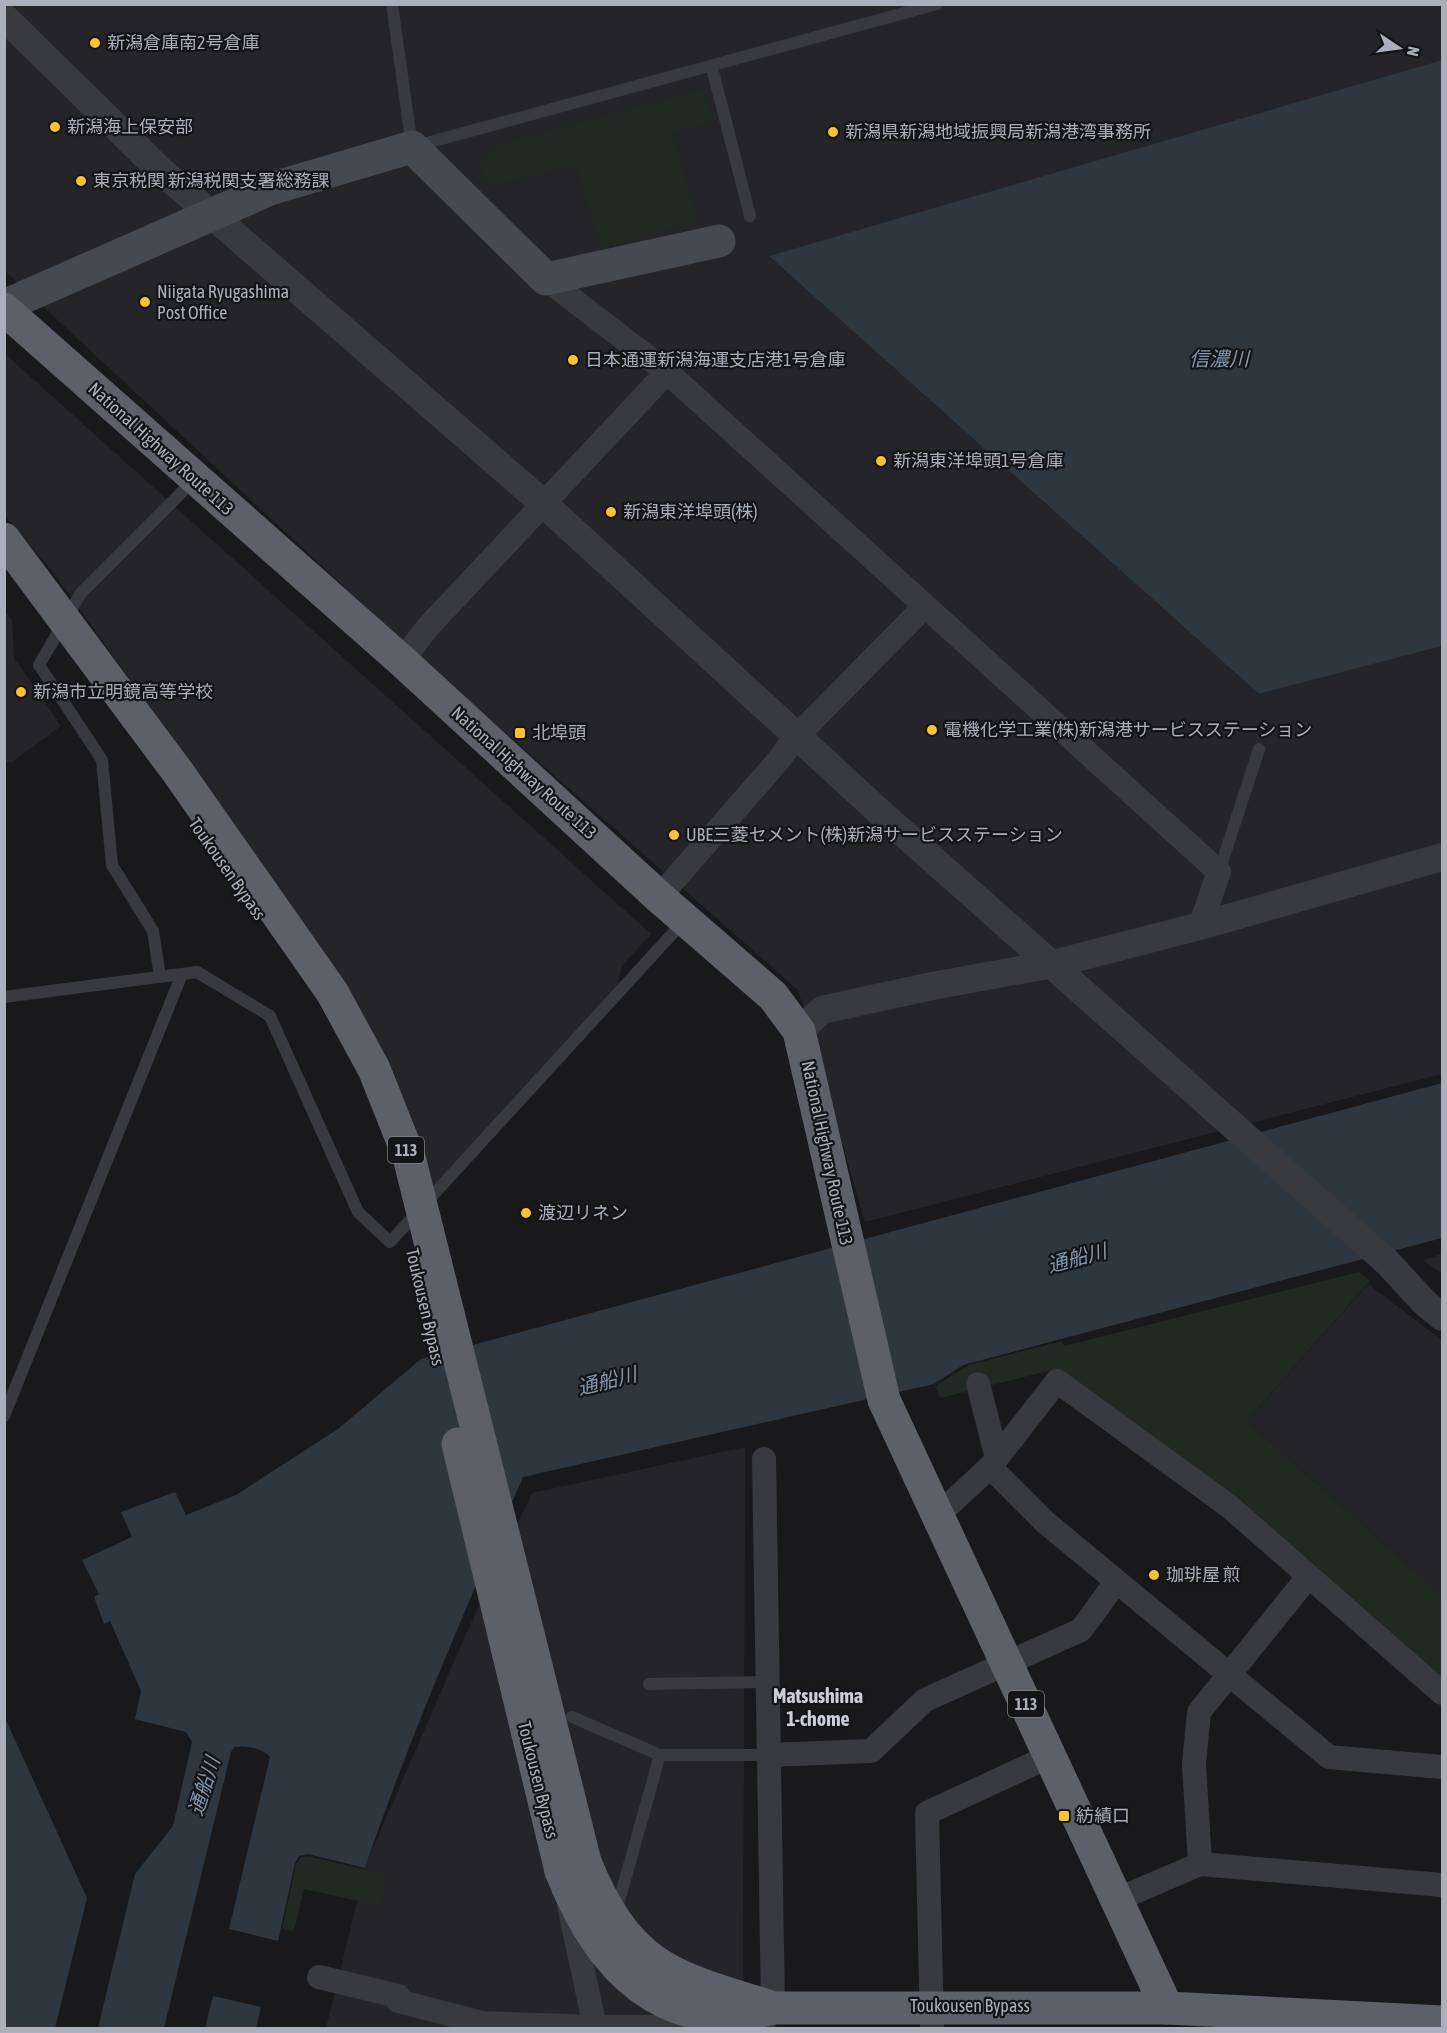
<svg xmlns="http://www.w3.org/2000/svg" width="1447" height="2033" font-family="'Asap Condensed','Noto Sans JP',sans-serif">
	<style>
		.built { fill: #252428 }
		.green { fill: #202922 }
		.water { fill: #2e3740 }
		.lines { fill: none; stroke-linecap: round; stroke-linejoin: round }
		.service { stroke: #393a40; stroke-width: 12 }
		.minor { stroke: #393a40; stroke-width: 24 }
		.tertiary { stroke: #393a40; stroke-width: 28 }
		.secondary { stroke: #474950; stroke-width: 33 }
		.trunk { stroke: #5d6068; stroke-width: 33 }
		.trunk-bridge { stroke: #5d6068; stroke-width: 33 }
		.poi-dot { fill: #fac131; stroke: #141316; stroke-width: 2 }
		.labels { text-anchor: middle; stroke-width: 4.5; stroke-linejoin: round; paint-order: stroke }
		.shield { fill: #141316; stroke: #7d808a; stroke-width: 1.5 }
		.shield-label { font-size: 16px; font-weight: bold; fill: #aaafbb }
		.poi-label { font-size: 18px; fill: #aaafbb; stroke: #141316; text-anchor: start }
		.street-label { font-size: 18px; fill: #aaafbb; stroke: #141316 }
		.water-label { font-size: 20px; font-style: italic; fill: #809bb7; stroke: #141316 }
		.neighbourhood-label { font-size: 20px; font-weight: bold; fill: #ccced7; stroke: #141316 }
	</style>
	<rect width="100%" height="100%" fill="#19191b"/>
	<g class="built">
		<path d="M4,5h1438v55l-672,196 489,438 183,-48v428l-577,148 -67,-232 -373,-328 -420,-391z"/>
		<path d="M4,353l647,581 -29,32 -5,21 -185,201 -53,-143 -40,-72 -283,-397 -51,-61z"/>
		<path d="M4,612l8,7 2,39 47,68 -49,36h-8z"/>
		<path d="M1442,1254v20l-19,-14z"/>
		<path d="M1368,1284l74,56v255l-195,-174z"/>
		<path d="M745,1447l-2,581h-417l41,-166 103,-237 62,-132z"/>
	</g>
	<g class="green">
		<path d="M701,89l6,8 7,25 -42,11 27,88 -99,28 -24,-83 -80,19 -12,-2c-5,-18 -4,-27 11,-38z"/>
		<path d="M1359,1272l11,9 -123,140 195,174v90l-377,-311 -13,-4 -112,28 -5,-12 34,-21 93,-24 2,5z"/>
		<path d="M308,1856l79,19 -7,31 -76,-17 -10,42 -12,-2 14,-65 5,-7z"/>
	</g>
	<g class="water">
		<path d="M1442,60v586l-183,48 -490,-438z"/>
		<path d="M1442,1083v155l-479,127 -29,19 -411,93c-56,129 -113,258 -158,391l-57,-14 -9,2 -4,7 -17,78 -49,-12 41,-172c-7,-9 -25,-12 -36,-10l-3,5 -67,276h-66l37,-154 38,-48 19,-84 -6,-10 -51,-13 6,-28 -31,-70 -6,3 -10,-27 5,-3 -17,-34 50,-23 -11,-25 54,-20 11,23 50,-20 102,-66 83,-70z"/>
		<path d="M5,1718l82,180 -32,130h-50z"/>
		<path d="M213,1996l48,11 -5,21h-51z"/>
	</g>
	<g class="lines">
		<g class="service">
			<path d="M392,4l20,143 525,-143"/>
			<path d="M712,68l38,148"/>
			<path d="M1219,872l40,-123"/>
			<path d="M160,977l-7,-46 -41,-66 -10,-105 -63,-95 42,-72 113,-113"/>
			<path d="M4,997l193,-25 73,44 88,196 32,30 294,-321"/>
			<path d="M4,1416l178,-442"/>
			<path d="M649,1684l118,-2"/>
			<path d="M572,1717l88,38"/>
			<path d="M619,1901l41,-146h109"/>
		</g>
		<g class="minor">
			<path d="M546,279l121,93 552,500 -19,54"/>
			<path d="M402,661l25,-33 240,-256"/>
			<path d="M659,897l118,-135 19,-25 128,-130"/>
			<path d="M978,1384l19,74"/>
			<path d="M764,1459l9,549 -8,12"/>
			<path d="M990,1467l55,55 284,235 113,10"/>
			<path d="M938,1515l52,-48 67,-86 173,126 212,186"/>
			<path d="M769,1755l102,-4 54,-51 156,-70 35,-48"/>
			<path d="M1200,1864l-6,-100 5,-52 109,-135"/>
			<path d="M1116,1900l84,-36 242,21"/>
			<path d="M569,1906l26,121"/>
			<path d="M319,1977l79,19v5l85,22 112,4h125"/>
			<path d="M932,2028l-5,-215 123,-57"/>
		</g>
		<g class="tertiary">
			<path d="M4,17l155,152 385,335 340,312 504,447 37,40 17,14"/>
			<path d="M799,1031l23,-21 110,-24 121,-22 147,-38 242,-69"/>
		</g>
		<path class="secondary" d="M4,306l266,-117 142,-42 134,132 173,-38"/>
		<g class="trunk">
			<path d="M4,309l398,352 257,236 114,99 26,35 85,369 283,608"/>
			<path d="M585,1862c43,104 82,113 183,144"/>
			<path d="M561,1871c28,71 73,138 157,145 19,2 37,-4 55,-8h394l275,14"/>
		</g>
		<g class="trunk-bridge">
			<path d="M4,539l173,232 155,221 42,77 35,88 176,705"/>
			<path d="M458,1444l103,427"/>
		</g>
	</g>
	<g class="poi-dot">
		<circle cx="95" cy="43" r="6"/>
		<circle cx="55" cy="127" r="6"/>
		<circle cx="833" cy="132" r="6"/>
		<circle cx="81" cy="181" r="6"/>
		<circle cx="145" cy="302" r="6"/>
		<circle cx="573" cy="360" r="6"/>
		<circle cx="881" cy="461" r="6"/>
		<circle cx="611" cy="512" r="6"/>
		<circle cx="21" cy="692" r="6"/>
		<circle cx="932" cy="730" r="6"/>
		<rect x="514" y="727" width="12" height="12" rx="3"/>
		<circle cx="674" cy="835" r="6"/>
		<circle cx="526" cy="1213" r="6"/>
		<circle cx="1154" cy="1575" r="6"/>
		<rect x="1058" y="1810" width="12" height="12" rx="3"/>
	</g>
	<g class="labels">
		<g class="shield">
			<rect x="388" y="1137" width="36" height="26" rx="4.5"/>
			<rect x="1008" y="1691" width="36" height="26" rx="4.5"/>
		</g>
		<g class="shield-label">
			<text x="406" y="1156">113</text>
			<text x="1026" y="1710">113</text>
		</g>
		<g class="poi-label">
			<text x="107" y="49">新潟倉庫南2号倉庫</text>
			<text x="67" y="133">新潟海上保安部</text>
			<text x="845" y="138">新潟県新潟地域振興局新潟港湾事務所</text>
			<text x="93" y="187">東京税関 新潟税関支署総務課</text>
			<text x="157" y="298">Niigata Ryugashima<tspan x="157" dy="21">Post Office</tspan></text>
			<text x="585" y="366">日本通運新潟海運支店港1号倉庫</text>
			<text x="893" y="467">新潟東洋埠頭1号倉庫</text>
			<text x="623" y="518">新潟東洋埠頭(株)</text>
			<text x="33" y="698">新潟市立明鏡高等学校</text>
			<text x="944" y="736">電機化学工業(株)新潟港サービスステーション</text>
			<text x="532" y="739">北埠頭</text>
			<text x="686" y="841">UBE三菱セメント(株)新潟サービスステーション</text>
			<text x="538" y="1219">渡辺リネン</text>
			<text x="1166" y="1581">珈琲屋 煎</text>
			<text x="1076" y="1822">紡績口</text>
		</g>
		<g class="street-label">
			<text transform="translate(161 449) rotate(42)" y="6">National Highway Route 113</text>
			<text transform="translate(524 773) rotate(42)" y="6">National Highway Route 113</text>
			<text transform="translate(227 869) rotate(55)" y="6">Toukousen Bypass</text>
			<text transform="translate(827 1153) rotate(78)" y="6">National Highway Route 113</text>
			<text transform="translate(425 1307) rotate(77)" y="6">Toukousen Bypass</text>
			<text transform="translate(538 1780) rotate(76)" y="6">Toukousen Bypass</text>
			<text x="970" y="2012">Toukousen Bypass</text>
		</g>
		<g class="water-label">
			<text x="1219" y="366">信濃川</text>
			<text transform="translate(1077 1258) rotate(-15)" y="7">通船川</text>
			<text transform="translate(607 1381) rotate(-14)" y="7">通船川</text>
			<text transform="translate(204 1786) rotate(-72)" y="7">通船川</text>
		</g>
		<g class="neighbourhood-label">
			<text x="818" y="1703">Matsushima<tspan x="818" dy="23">1-chome</tspan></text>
		</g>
	</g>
	<rect width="1447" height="2033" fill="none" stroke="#aaafbb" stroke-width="12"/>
	<g transform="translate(1399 48) rotate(103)" stroke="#141316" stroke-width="4.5" paint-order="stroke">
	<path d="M0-4.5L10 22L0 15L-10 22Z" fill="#aaafbb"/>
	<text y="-9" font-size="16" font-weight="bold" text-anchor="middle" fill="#aaafbb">N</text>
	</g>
</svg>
